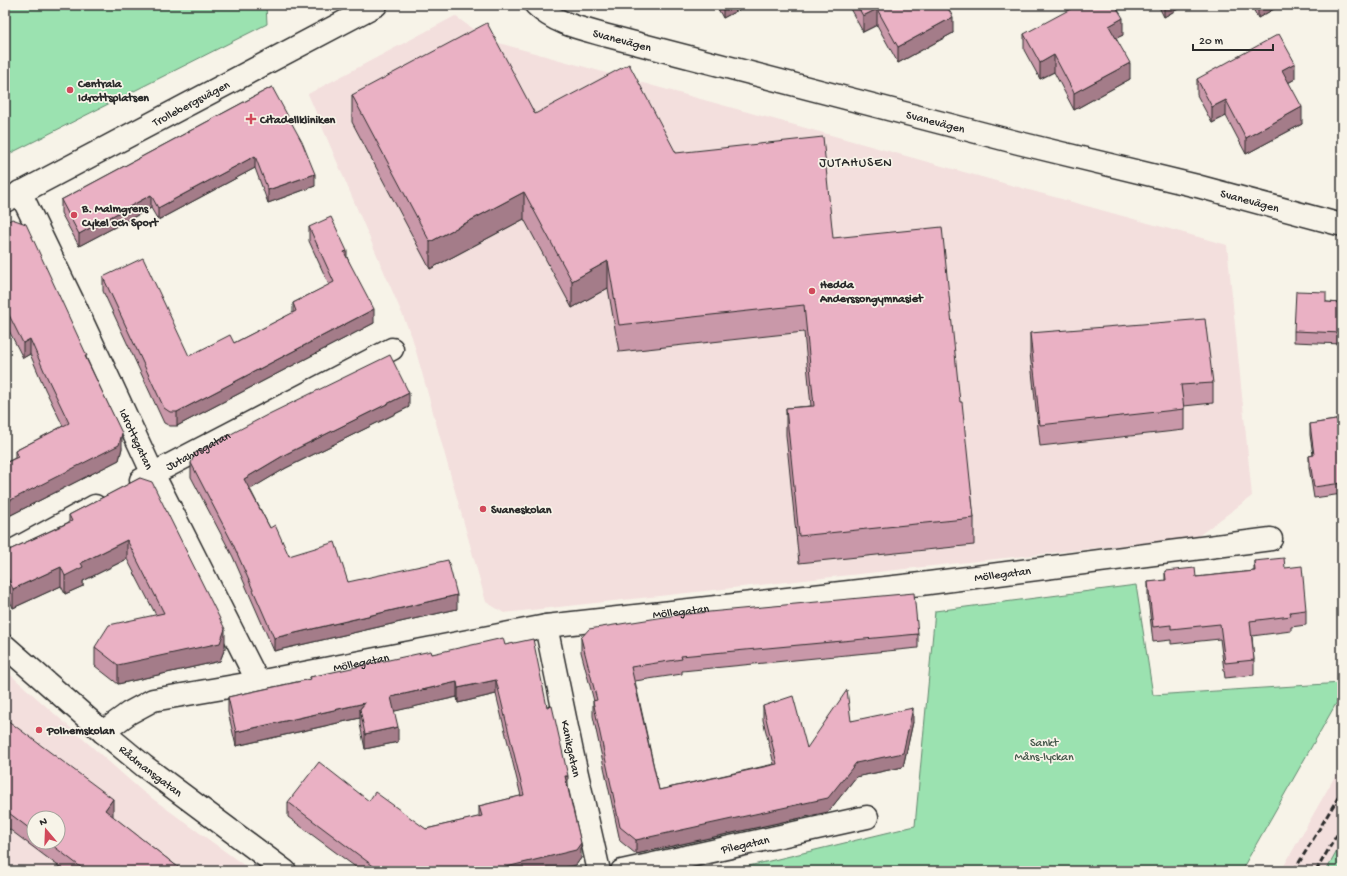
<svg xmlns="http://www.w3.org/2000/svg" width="1347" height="876" font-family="'Gochi Hand',sans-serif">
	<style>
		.built { fill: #f3dfdd; fill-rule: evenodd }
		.green { fill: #9be2b0; stroke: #63866e }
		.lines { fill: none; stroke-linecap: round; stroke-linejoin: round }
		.street-casing { stroke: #2b2b2b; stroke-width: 25 }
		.secondary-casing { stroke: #2b2b2b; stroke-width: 25 }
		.street { stroke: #f7f3e8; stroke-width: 22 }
		.secondary { stroke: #f7f3e8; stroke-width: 22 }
		.rail { stroke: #2b2b2b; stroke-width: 3; stroke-dasharray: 6 3; stroke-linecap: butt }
		.wall { fill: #c998a9; stroke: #2b2b2b; fill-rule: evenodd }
		.shaded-wall { fill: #a47c89; stroke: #2b2b2b }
		.building { fill: #eab1c4; stroke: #2b2b2b }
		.poi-dot { fill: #d1495b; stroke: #f7f3e8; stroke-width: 1.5 }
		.labels { text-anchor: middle; stroke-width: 3.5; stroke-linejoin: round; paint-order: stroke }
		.street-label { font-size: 12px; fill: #2b2b2b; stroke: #f7f3e8 }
		.poi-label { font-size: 12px; font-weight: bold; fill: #2b2b2b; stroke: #f7f3e8; text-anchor: start }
		.park-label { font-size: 12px; fill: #47594c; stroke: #f7f3e8 }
		.neighbourhood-label { font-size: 13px; letter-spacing: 1px; fill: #2b2b2b; stroke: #f7f3e8 }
	</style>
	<rect width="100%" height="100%" fill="#f7f3e8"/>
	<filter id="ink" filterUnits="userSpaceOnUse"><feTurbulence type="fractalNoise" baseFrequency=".025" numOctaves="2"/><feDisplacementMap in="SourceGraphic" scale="8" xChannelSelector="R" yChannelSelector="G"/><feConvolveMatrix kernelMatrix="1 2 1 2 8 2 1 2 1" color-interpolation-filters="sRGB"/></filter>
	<g filter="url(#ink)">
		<g class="built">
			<path d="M455,16l33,24 739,205 25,251 -55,41 -693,76 -18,-11 -74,-265 -104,-243z"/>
			<path d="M5,670l137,121 110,80h-247zM34,818h24v24h-24z"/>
			<path d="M1342,764v78l-16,29h-45z"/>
		</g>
		<g class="green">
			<path d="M5,5h261l1,19 -262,132z"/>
			<path d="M1136,585l17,110 189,-12v10l-101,178h-513l187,-45 20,-215z"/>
			<path d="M1342,842v29h-16z"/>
		</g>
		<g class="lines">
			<g class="street-casing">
				<g id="street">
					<path id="s1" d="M20,192l55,114 78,168 105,208"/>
					<path id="s2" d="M141,480l251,-131"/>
					<path d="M5,555l90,-49"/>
					<path id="s3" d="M546,626l26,126 27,119"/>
					<path id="s4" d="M5,646l98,86 41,34 141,105"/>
					<path id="s5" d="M103,732l26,-19 24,-13 105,-18 288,-56 375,-42 350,-45"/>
					<path id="s6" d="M622,871l245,-54"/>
				</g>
			</g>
			<g class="secondary-casing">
				<g id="secondary">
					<path id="s7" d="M536,5c19,19 47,24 72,31l411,107 178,43 145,39"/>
					<path id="s8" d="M5,201l371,-196"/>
				</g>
			</g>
			<use href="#street" class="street"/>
			<use href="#secondary" class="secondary"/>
			<g class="rail">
				<path d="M1294,871l48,-80"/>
				<path d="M1316,871l26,-45"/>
			</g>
		</g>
		<g class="wall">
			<path d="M716,5h32l-25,13z"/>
			<path d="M848,5h98l7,28 -55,30 -21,-38 -14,7z"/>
			<path d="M1158,5h27l-21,12z"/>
			<path d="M1251,5h30l-23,13z"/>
			<path d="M1024,34l99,1 -7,3 14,41 -56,31 -20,-38 -14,7 -16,-29z"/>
			<path d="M1197,79h98l-7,4 14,41 -56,30 -20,-38 -14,7 -15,-28z"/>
			<path d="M272,87l43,99 -47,17 -13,-35 -97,52 -7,-12 -72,38 -18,-33v-13z"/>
			<path d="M352,95l183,19 141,39 157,85 127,164 14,116v27l-175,18 -13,-128v-27l25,-2 -7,-74 -185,20 -11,-64 -36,20 -48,-89 -94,50 -78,-147z"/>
			<path d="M5,223l82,137 35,88 -3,12 -114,58v-55l10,-5v-7l48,-25 -18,-37 -15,-35 -7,4 -18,-35z"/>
			<path d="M309,227l38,30 27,66 -197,103h-7l-6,-3 -61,-132v-14l86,79 45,-13 59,-30v-10l36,-18 -20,-44z"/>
			<path d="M1326,302l16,1v41l-48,-2v-11z"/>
			<path d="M1030,333l183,50v20l-29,3v24l-144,16 -10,-93z"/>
			<path d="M409,407l-123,61 -36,21 20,39 19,28 59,26 109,27 -183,42 -41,-94 -42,-80v-14z"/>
			<path d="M1342,419v75l-28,4 -5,-31v-11l4,-1 -3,-20v-11z"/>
			<path d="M140,478l85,170 -5,13 -102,23 -23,-18v-19l61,-32 -29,-56 -44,22v5l-18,8 -4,-8 -48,22 -8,-18v-38l64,-30v-7z"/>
			<path d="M1254,561l31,7 21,42v15l-15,2v4l-39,5 2,24v15l-29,3 -5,-39 -49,5v-4l-18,2 -5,-44v-16l17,-1v-10l31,6 58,-6z"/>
			<path d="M918,634v14l-236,23v3l-47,7 24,109 115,-26 -11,-44v-14l44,42 44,-27 62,1 -10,45 -47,10 -28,35 -192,42 -16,-13 -27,-125v-15h1l-13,-49v-14z"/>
			<path d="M505,645l42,62 21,82 13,69 -5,7 -26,6h-189l-73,-54v-15l81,-1 57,28 53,-12v-11l42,-10 -25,-102 -38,9 -1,-6 -63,14 4,31 -33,7 -5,-25v-6l-124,28 -8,-34v-15l82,-18v-2l122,-23z"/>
			<path d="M5,720l108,96h-1l71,55h-118l-60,-45zM34,818l24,24h-24z"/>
		</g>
		<g class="shaded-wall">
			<path d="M723,5h25l-25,13z"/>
			<path d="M1164,5h21l-21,12z"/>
			<path d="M1258,5h23l-23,13z"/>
			<path d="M877,9v16l-14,7v-16z"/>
			<path d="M953,17v16l-55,30v-16z"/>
			<path d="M1123,18v17l-14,7v-16z"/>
			<path d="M1054,55v17l-14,7v-16z"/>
			<path d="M1130,63v16l-56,31v-17z"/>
			<path d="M1295,63v16l-13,7v-16z"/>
			<path d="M1226,100v16l-14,7v-16z"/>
			<path d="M1302,107v17l-56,30v-16z"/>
			<path d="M255,156v12l-97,52v-12z"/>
			<path d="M315,174v12l-47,17v-13z"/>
			<path d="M524,192v27l-94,50v-27z"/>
			<path d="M151,195v13l-72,38v-12z"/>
			<path d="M347,251v14l-3,-13z"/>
			<path d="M608,261v27l-36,20v-27z"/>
			<path d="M374,309v14l-197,103v-14z"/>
			<path d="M30,339v15l-7,4v-15z"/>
			<path d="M409,393v14l-123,61 -42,25v-14l42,-25z"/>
			<path d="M122,433v15l-3,12 -114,58v-15z"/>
			<path d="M127,540v19l-44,22v5l-18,8v-18l16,-13z"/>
			<path d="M61,567v19l-48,22v-19z"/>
			<path d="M457,595v14l-183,42v-13z"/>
			<path d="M225,629v19l-5,13 -102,23v-19z"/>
			<path d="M496,680v14l-38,9v-15z"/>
			<path d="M457,682v15l-66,15v-15z"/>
			<path d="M365,703l-5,6v9l-124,28v-14z"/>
			<path d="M913,708v14l-10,45 -47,10 -28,35 -192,42v-14l220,-77z"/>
			<path d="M398,727v15l-33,7v-15z"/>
			<path d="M565,776h3v14z"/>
			<path d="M113,799v17l-8,10v-16z"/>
			<path d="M581,843v15l-5,7 -26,6h-60z"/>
		</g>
		<g class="building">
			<path d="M857,5h89l7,12 -55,30 -21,-38 -14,7z"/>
			<path d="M1078,5h37l8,13 -14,8 21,37 -56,30 -20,-38 -14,8 -16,-29z"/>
			<path d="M487,23l48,91 94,-50 47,89 147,-16 10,101 109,-11 18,175h2l12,116 -175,18 -13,-128 28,-2 -10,-101 -185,20 -11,-64 -36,20 -48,-89 -94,50 -78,-147z"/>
			<path d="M1279,34l16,29 -13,7 20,37 -56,31 -20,-38 -14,7 -15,-28z"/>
			<path d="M272,87l30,55 13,32 -47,16 -13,-34 -97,52 -7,-13 -72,39 -18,-34z"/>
			<path d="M331,217l16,34 -3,1 30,57 -197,103h-7l-6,-4 -61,-131 40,-19 46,98 41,-21 4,8 62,-32 -3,-8 41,-21 -25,-55z"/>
			<path d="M12,219l14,5 61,132h-2l37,77 -3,12 -114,58v-40l13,-6 -3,-6 54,-28 -24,-50 -15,-34 -7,4 -18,-36v-84z"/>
			<path d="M1296,291l30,1v10l16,1v30l-48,-2z"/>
			<path d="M1205,319l8,64 -32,2 3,24 -144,16 -10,-92z"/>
			<path d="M390,355l19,38 -123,61 -42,25 26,49 5,-3 14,31 46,-14 13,40 100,-22 9,35 -183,43 -41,-94 -42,-81 4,-10 74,-39z"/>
			<path d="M1342,419v64l-28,4 -5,-31 5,-1 -4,-31z"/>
			<path d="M140,478l12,4 73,147 -5,14 -102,22 -23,-18 14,-22 55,-12 -37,-73 -46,23 2,4 -18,9 -4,-9 -48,22 -8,-17v-20l67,-31 -3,-6z"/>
			<path d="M1284,558l1,10 17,-2 4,44 -16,2 1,4 -41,5 4,39 -29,3 -5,-39 -49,5v-4l-18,2 -5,-45 18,-2 -1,-9 30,-3 1,9 59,-6 -1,-10z"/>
			<path d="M914,593l4,41 -237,22 1,3 -51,8 28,123 118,-26 -14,-58 30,-10 14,52 40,-58 4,31 62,-13 -10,45 -47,10 -28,35 -192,42 -16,-13 -27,-126 4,-1 -16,-62 8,-9 88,-14z"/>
			<path d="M503,638l2,7 28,-6 14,68 5,-1 16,70h-3l16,67 -5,7 -86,21h-110l-92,-69 31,-40 50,39 6,-9 51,37 56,-13 -3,-10 45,-11 -28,-115 -38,8 -1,-6 -66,15 7,30 -33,7 -5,-25 5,-6 -129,29 -8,-35 83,-18 -1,-2 74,-16 47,-10 1,3z"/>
			<path d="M5,720h2l106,79 -8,11 78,61h-97l-38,-29h10v-24h-24v14l-29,-22z"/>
		</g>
	</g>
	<g class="poi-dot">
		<circle cx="70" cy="90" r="4"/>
		<path d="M249 113h4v4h4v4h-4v4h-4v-4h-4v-4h4z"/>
		<circle cx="74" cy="215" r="4"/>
		<circle cx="812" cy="291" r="4"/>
		<circle cx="483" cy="509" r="4"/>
		<circle cx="39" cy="730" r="4"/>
	</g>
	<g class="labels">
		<g class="street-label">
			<text dy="4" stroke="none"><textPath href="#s7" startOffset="94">Svanevägen</textPath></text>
			<text dy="4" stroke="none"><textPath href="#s8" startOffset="210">Trollebergsvägen</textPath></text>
			<text dy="4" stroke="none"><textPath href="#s7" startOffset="418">Svanevägen</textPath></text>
			<text dy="4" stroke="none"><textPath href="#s7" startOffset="742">Svanevägen</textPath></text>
			<text dy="4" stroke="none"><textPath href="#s1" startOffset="273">Idrottsgatan</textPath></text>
			<text dy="4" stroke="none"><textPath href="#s2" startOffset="64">Jutahusgatan</textPath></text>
			<text dy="4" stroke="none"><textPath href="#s5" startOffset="919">Möllegatan</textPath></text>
			<text dy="4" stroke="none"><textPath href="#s5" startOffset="595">Möllegatan</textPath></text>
			<text dy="4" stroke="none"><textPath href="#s5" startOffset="271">Möllegatan</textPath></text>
			<text dy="4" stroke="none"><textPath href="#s3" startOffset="125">Kanikgatan</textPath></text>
			<text dy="4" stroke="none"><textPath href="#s4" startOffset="192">Rådmansgatan</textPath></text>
			<text dy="4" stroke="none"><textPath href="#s6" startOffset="126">Pilegatan</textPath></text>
		</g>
		<g class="poi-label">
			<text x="78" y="87">Centrala<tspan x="78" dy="14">Idrottsplatsen</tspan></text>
			<text x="260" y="123">Citadellkliniken</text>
			<text x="82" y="212">B. Malmgrens<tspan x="82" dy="14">Cykel och Sport</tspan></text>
			<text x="820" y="288">Hedda<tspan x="820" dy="14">Anderssongymnasiet</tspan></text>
			<text x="491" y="513">Svaneskolan</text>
			<text x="47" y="734">Polhemskolan</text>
		</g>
		<g class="park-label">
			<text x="1044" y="746">Sankt<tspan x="1044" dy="14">Måns-lyckan</tspan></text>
		</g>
		<g class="neighbourhood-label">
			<text x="856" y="166">JUTAHUSEN</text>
		</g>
	</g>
	<rect width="1347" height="876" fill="none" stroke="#f7f3e8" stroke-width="20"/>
	<rect x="10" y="10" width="1327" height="856" fill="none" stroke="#2b2b2b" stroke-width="1.5" filter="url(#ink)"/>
	<g transform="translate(46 830) rotate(341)"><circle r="19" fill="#f7f3e8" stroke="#a5a39c"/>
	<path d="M0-3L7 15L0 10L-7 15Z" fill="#d1495b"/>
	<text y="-6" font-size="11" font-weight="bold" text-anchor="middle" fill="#2b2b2b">N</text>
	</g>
	<path d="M1193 44v6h80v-6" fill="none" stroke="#2b2b2b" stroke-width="2"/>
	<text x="1199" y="44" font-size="12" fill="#2b2b2b" stroke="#f7f3e8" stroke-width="3" paint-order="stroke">20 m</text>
</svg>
